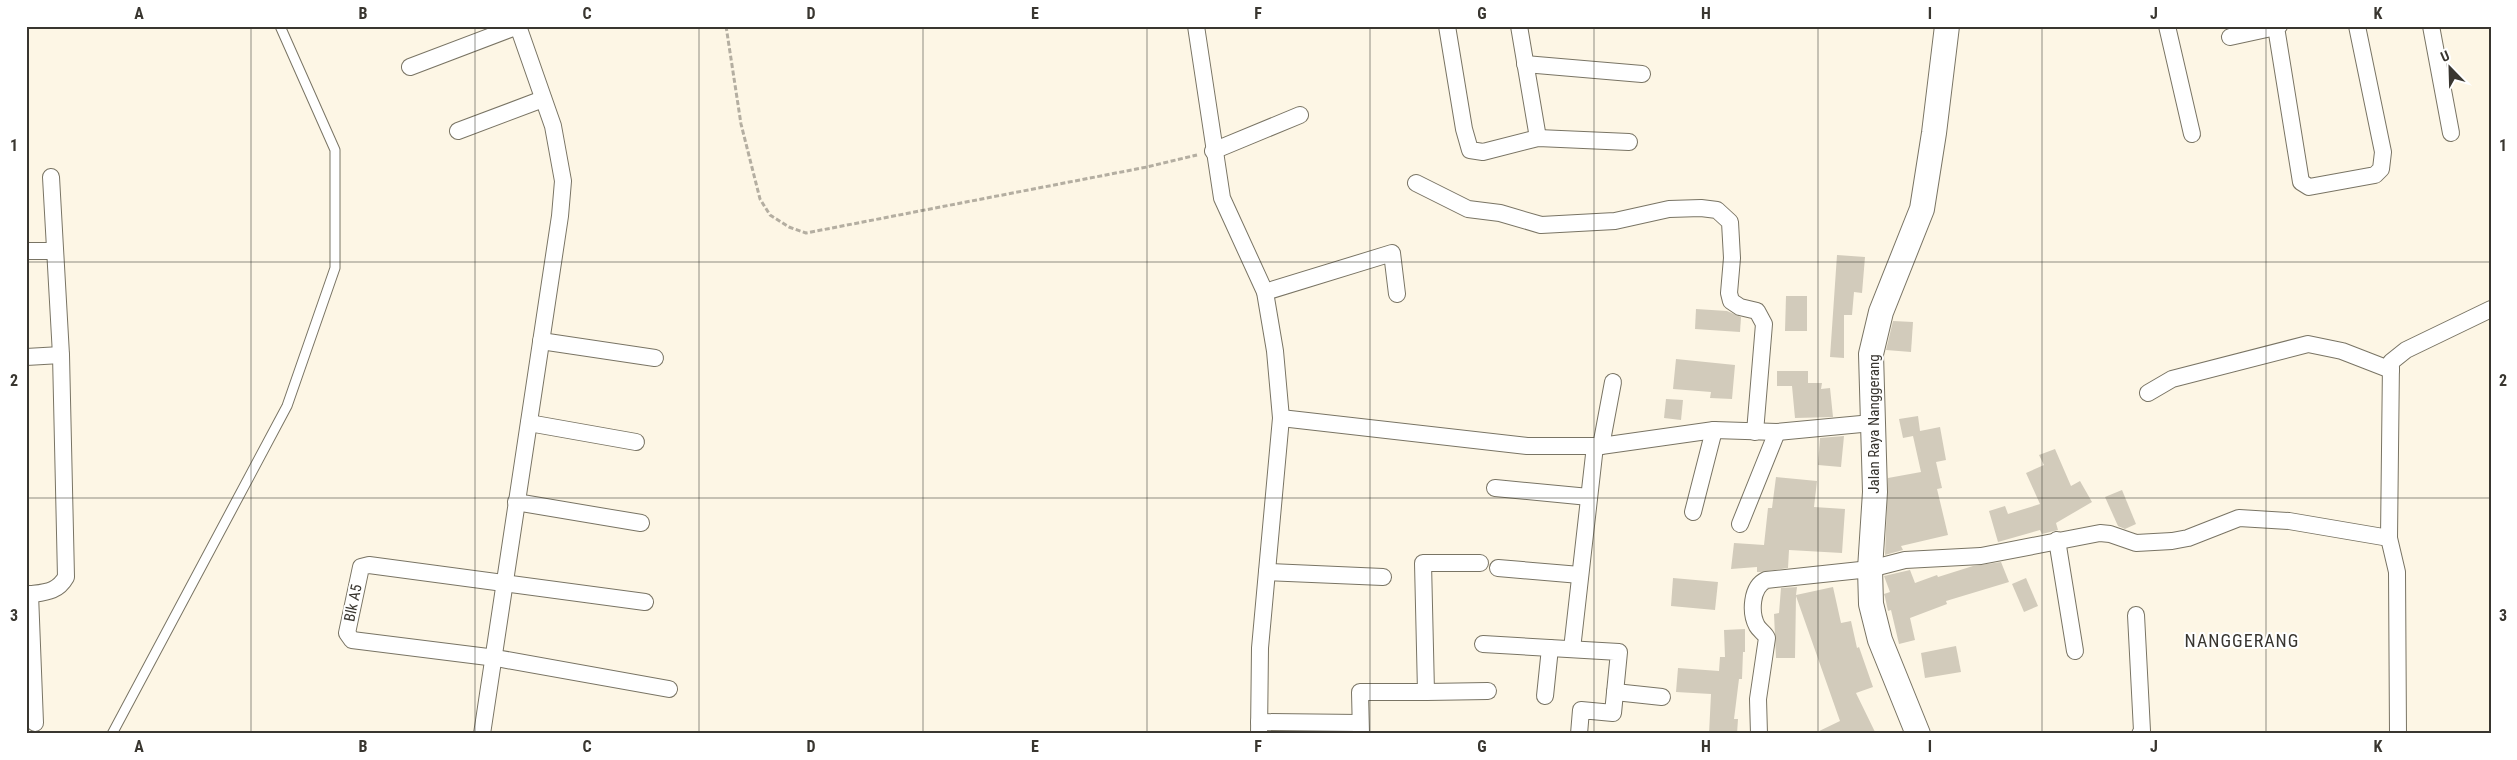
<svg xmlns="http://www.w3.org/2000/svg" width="2517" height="760" font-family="'Roboto Condensed',sans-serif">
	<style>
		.building { fill: #d2cbbb }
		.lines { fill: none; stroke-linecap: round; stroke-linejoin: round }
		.lane-casing { stroke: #797464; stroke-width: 11 }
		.street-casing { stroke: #797464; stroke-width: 18 }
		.secondary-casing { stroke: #797464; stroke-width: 26 }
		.path { stroke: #b4aea1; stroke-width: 3; stroke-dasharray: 5 2.5; stroke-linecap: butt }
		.lane { stroke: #fff; stroke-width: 9 }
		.street { stroke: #fff; stroke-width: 16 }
		.secondary { stroke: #fff; stroke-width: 24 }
		.grid { fill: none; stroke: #393630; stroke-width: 1; stroke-opacity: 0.55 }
		.labels { text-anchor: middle; stroke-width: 4; stroke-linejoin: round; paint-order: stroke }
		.street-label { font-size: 15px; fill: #393630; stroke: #fff }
		.quarter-label { font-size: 18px; letter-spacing: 1px; fill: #393630; stroke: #fff }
		.neatline { fill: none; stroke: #393630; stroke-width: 2 }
		.grid-label { font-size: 16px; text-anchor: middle; font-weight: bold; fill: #393630 }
	</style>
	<rect width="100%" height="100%" fill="#fdf6e5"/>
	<g class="building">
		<path d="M1837,255l28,2 -3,36 -8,-1 -2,23h-8v43l-14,-1z"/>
		<path d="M1786,296h21v35h-22z"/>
		<path d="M1696,309l31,2 14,6 -1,15 -45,-3z"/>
		<path d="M1893,321l20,1 -2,30 -25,-2z"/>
		<path d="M1676,359l59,6 -3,34 -22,-1 1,-6 -38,-3z"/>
		<path d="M1777,371h31v12h14l-1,6 9,-1 3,29 -38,1 -3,-32h-15z"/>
		<path d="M1666,399l17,1 -2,20 -17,-2z"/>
		<path d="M1918,416l2,15 20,-4 6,33 -10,2 6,26 -5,1 11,46 -47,11 2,4 -18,5 3,-77 33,-6 -8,-36 -10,2 -4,-19z"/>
		<path d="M1844,436l-3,31 -23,-2 2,-27z"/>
		<path d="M2055,449l16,37 9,-5 12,21 -36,21 2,7 -16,4 -2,-4 -42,12 -9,-31 16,-5 3,8 32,-10 -14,-31 18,-8 -5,-10z"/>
		<path d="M1776,477l41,4 -3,26 31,2 -3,44 -53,-3 -1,18 -28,4h-3v-5l-26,2 3,-26 30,2 4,-37h4z"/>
		<path d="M2122,490l14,34 -11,5 -7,-3 -13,-29z"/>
		<path d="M2001,562l8,20 -63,19 1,3 -37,14 5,22 -16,4 -8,-34 -3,1 -3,-14 -1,-3 6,-2 -6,-16 26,-6 5,13 22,-8 1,2 35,-11z"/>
		<path d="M1673,578l45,4 -3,28 -44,-4z"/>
		<path d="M2026,578l12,28 -14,6 -12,-28z"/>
		<path d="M1797,587l-1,8 37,-8 8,36 10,-2 6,27 2,-1 14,40 -17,6 20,41h-63l27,-13 -44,-125 -1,62h-19l-2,-44 5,-1 2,-25z"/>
		<path d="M1745,629v23h-2l-1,27h-3l-5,40h4l-1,15h-28l2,-40 -35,-2 2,-24 41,3 1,-14h5l-1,-27z"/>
		<path d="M1956,646l5,26 -36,6 -4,-25z"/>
	</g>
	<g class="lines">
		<g class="lane-casing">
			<path id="lane" d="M112,734l175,-328 48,-138v-118l-55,-124"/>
		</g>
		<g class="street-casing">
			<g id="street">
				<path d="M1196,26l26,172 43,94 10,59 6,67 -21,230 -1,86"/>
				<path d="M1447,26l17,103 6,21 13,2 55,-14 91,4"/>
				<path d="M1519,26l19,112"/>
				<path d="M2167,26l25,108"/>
				<path d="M2279,26l-3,1 25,155 8,5 66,-12 6,-6 2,-17 -26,-126"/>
				<path d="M2431,26l20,107"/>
				<path d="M2230,37l46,-10"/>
				<path d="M1525,64l117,10"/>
				<path d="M410,67l108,-41"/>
				<path d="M458,131l85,-32"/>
				<path d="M1213,151l87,-36"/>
				<path d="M1416,183l52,26 32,4 41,12 74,-4 54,-12 32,-1 16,2 13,12 2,36 -3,35 2,8 9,6 17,4 7,13 -9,108"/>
				<path d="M26,251h29"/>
				<path d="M1265,292l127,-39 5,41"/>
				<path d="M541,341l114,17"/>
				<path d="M26,357l35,-2"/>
				<path d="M2148,393l24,-14 136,-35 34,7 49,19"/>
				<path d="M1281,418l246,28h74l113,-16 63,2 95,-9"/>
				<path d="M529,423l107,19"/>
				<path d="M1601,446l12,-64"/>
				<path d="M1495,488l94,9"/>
				<path d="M516,502l125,21"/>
				<path d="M1693,512l21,-82"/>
				<path d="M1740,524l37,-92"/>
				<path d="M2057,540l18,111"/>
				<path d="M1498,568l82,7"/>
				<path d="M1267,572l116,5"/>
				<path d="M30,594l5,129"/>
				<path d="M26,595c18,-3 31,-2 40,-18l-5,-222 -10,-178"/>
				<path d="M645,602l-276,-37 -8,2 -14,66 5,7 144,18 173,31"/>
				<path d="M2136,615l6,116 -2,3"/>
				<path d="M1483,644l136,8 -6,61 -32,-3 -2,24"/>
				<path d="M1572,649l23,-203"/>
				<path d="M1426,692l62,-1"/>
				<path d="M1615,692l47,5"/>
				<path d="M1545,696l5,-48"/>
				<path d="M1259,722l101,1"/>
				<path d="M482,734l78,-518 3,-35 -10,-55 -35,-100"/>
				<path d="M1361,734l-1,-42h66l-3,-129h57"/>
				<path d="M1759,734l-1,-35 9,-61c-2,-5 -7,-7 -10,-12 -7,-13 -6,-39 9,-46l104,-11 35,-9 76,-4 119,-23 10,1 26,9 36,-2 16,-3 51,-20 50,3 100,17"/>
				<path d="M2398,734l-1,-162 -8,-34 2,-176 15,-12 85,-41"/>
			</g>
		</g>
		<g class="secondary-casing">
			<path id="secondary" d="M1918,734l-38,-94 -9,-36 -1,-35 5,-77 -4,-138 10,-42 41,-103 12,-76 13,-107"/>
		</g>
		<path class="path" d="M726,26l15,98 19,75 10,16 19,12 17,6 341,-66 50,-12"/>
		<use href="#lane" class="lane"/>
		<use href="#street" class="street"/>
		<use href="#secondary" class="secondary"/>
	</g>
	<path class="grid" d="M251,26v708M475,26v708M699,26v708M923,26v708M1147,26v708M1370,26v708M1594,26v708M1818,26v708M2042,26v708M2266,26v708M26,262h2465M26,498h2465"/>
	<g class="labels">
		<g class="street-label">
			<text transform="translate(1874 424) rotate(-90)" y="5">Jalan Raya Nanggerang</text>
			<text transform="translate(353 603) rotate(-78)" y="5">Blk A5</text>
		</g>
		<g class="quarter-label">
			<text x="2242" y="647">NANGGERANG</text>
		</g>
	</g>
	<rect width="2517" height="760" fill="none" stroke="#ffffff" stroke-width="55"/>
	<g transform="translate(2450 68) rotate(337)" stroke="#ffffff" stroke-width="4" paint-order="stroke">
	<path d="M0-4L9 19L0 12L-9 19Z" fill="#393630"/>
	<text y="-8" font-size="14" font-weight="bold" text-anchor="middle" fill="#393630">U</text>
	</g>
	<rect x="28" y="28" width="2462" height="704" class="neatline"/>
	<g class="grid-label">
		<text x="139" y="19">A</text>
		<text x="363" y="19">B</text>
		<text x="587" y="19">C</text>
		<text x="811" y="19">D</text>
		<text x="1035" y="19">E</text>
		<text x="1258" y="19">F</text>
		<text x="1482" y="19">G</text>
		<text x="1706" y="19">H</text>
		<text x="1930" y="19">I</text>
		<text x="2154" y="19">J</text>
		<text x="2378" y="19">K</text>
		<text x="14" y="151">1</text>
		<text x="2503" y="151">1</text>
		<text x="14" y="386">2</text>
		<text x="2503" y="386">2</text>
		<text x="14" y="621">3</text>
		<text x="2503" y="621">3</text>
		<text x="139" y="752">A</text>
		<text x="363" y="752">B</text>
		<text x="587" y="752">C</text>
		<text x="811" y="752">D</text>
		<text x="1035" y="752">E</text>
		<text x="1258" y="752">F</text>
		<text x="1482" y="752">G</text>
		<text x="1706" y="752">H</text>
		<text x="1930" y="752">I</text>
		<text x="2154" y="752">J</text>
		<text x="2378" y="752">K</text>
	</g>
</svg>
